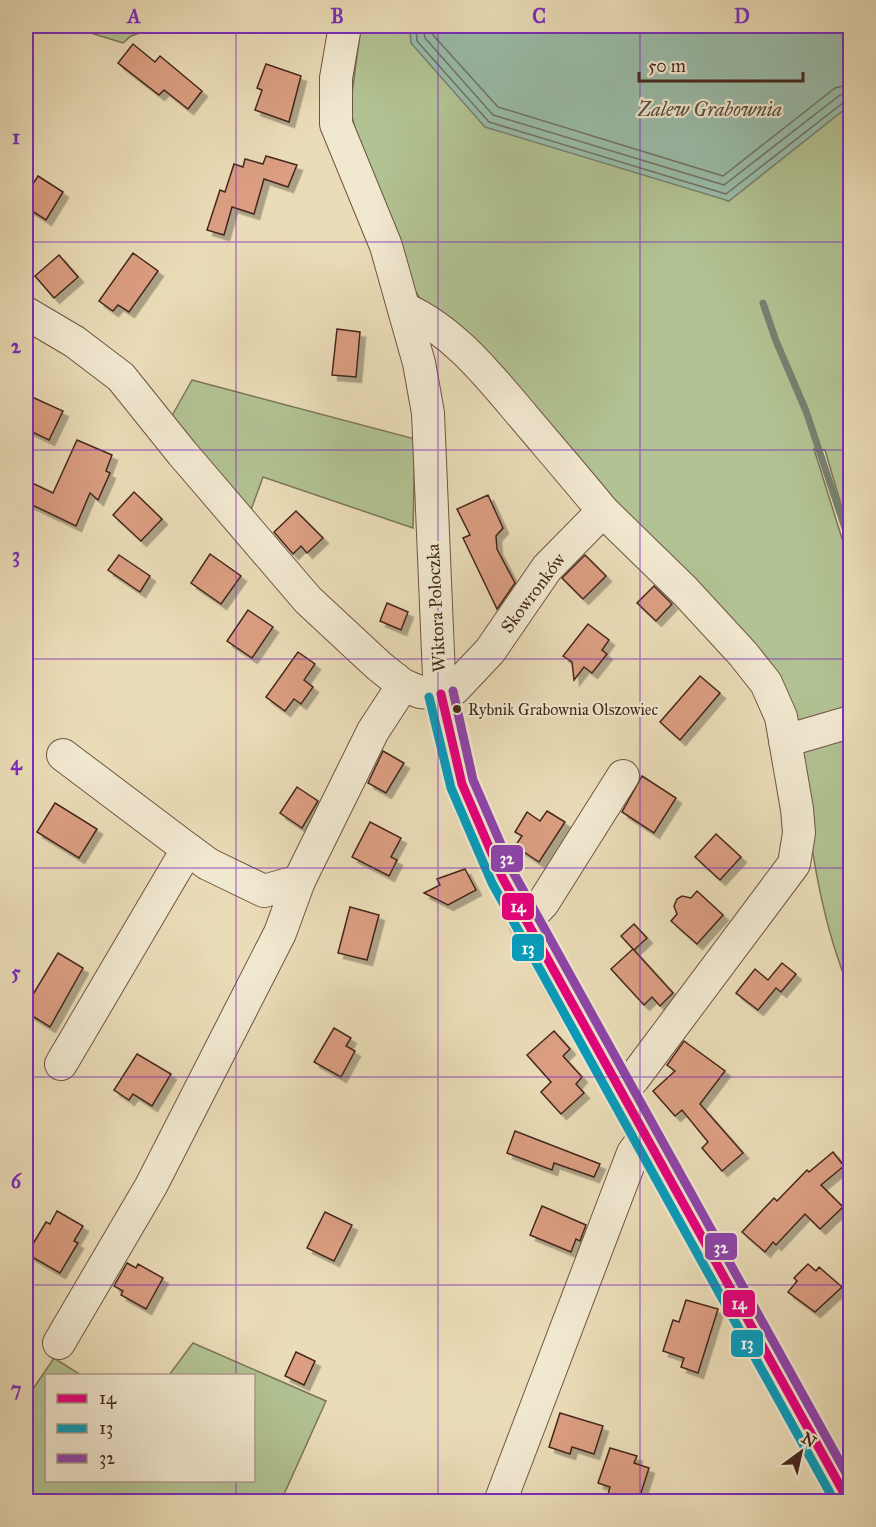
<svg xmlns="http://www.w3.org/2000/svg" width="876" height="1527" font-family="'IM FELL Great Primer',serif">
	<style>
		.green { fill: #b2c292; stroke: #7c7558; stroke-width: 1.5 }
		.water { fill: #99bca9; stroke: #778171; stroke-width: 1.5 }
		.lines { fill: none; stroke-linecap: round; stroke-linejoin: round }
		.shore { stroke: #6f7263; stroke-width: 1.5 }
		.stream { stroke: #778171; stroke-width: 7 }
		.building { fill: #db9e82; stroke: #45281d; stroke-width: 1.5; filter: url(#shadow) }
		.minor-casing { stroke: #6e5544; stroke-width: 34 }
		.minor { stroke: #f1e8d0; stroke-width: 32 }
		.bus-1-casing { stroke: #f1e8d0; stroke-width: 14 }
		.bus-2-casing { stroke: #f1e8d0; stroke-width: 14 }
		.bus-3-casing { stroke: #f1e8d0; stroke-width: 14 }
		.bus-1 { stroke: #e5007d; stroke-width: 9 }
		.bus-2 { stroke: #079cbc; stroke-width: 9 }
		.bus-3 { stroke: #8e44ad; stroke-width: 9 }
		.grid { fill: none; stroke: #7b2cbf; stroke-width: 1.5; stroke-opacity: 0.55 }
		.bus-dot { fill: #45281d; stroke: #f1e8d0; stroke-width: 2 }
		.labels { text-anchor: middle; stroke-width: 4.5; stroke-linejoin: round; paint-order: stroke }
		.bus-label { font-size: 16px; fill: #45281d; stroke: #f1e8d0; text-anchor: start }
		.street-label { font-size: 18px; fill: #45281d; stroke: #f1e8d0 }
		.water-label { font-size: 20px; font-style: italic; fill: #5a4d40; stroke: #f1e8d0 }
		.line-badge { stroke: #f1e8d0; stroke-width: 2 }
		.badge-label { font-size: 16px; text-anchor: middle; font-weight: bold; fill: #fff }
		.neatline { fill: none; stroke: #7b2cbf; stroke-width: 2 }
		.grid-label { font-size: 20px; text-anchor: middle; font-weight: bold; fill: #7b2cbf }
	</style>
	<defs>
		<filter id="shadow"><feDropShadow dx="5.5" dy="5.5" stdDeviation="0" flood-color="#0004"/></filter>
	</defs>
	<rect width="100%" height="100%" fill="#eadcb7"/>
	<filter id="stains"><feTurbulence type="fractalNoise" baseFrequency=".00333" numOctaves="4"/><feColorMatrix values="0 0 0 0 .2 0 0 0 0 .09 0 0 0 0 .02 0 0 0 .5 -.17"/></filter>
	<radialGradient id="worn" r=".72"><stop offset=".6" stop-color="#630" stop-opacity="0"/><stop offset="1" stop-color="#630" stop-opacity=".3"/></radialGradient>
	<g class="green">
		<path d="M68,26h91l-28,10 -8,7z"/>
		<path d="M361,26h49l1,17 317,158 122,-96v430l-25,-85 -11,-1 36,115v149l-55,8 -374,-421 -35,-54 -36,-137z"/>
		<path d="M192,380l223,59 -2,89 -150,-51 -15,41 -80,-95z"/>
		<path d="M850,736v254c-32,-74 -40,-157 -52,-236z"/>
		<path d="M193,1343l133,58 -45,100h-255v-112l5,3 23,-34 27,17 -35,1v104h208v-104l-85,-1z"/>
	</g>
	<path class="water" d="M410,26h440v79l-121,96 -244,-74 -74,-84z"/>
	<g class="lines">
		<g class="shore">
			<path d="M416,26l1,15 72,81 237,72 118,-92 6,-2"/>
			<path d="M423,26l2,12 68,77 231,70 116,-90 10,-2"/>
			<path d="M432,26l1,9 65,72 225,69 112,-88 15,-4"/>
		</g>
		<path class="stream" d="M763,303l13,38 30,70 44,132"/>
	</g>
	<g class="building">
		<path d="M133,44l22,18 5,-6 42,35 -14,18 -24,-19 -5,5 -41,-32z"/>
		<path d="M266,64l35,12 -12,46 -34,-12 7,-20 -5,-2z"/>
		<path d="M266,156l31,9 -9,22 -24,-8 -10,35 -22,-7 -8,28 -17,-5 13,-40 5,2 9,-28 9,3 2,-8 18,5z"/>
		<path d="M38,176l25,16 -17,28 -20,-13v-12z"/>
		<path d="M133,253l25,18 -29,41 -11,-7 -5,6 -14,-10z"/>
		<path d="M59,255l19,22 -24,21 -19,-22z"/>
		<path d="M337,329l23,3 -4,45 -24,-2z"/>
		<path d="M32,397l31,14 -14,29 -23,-11v-18z"/>
		<path d="M77,440l35,15 -6,16 4,2 -12,27 -8,-7 -14,33 -50,-24v-22l27,13z"/>
		<path d="M134,492l28,27 -21,22 -28,-26z"/>
		<path d="M488,495l15,33 -7,8 1,13 18,34 -18,26 -34,-71 7,-3 -13,-26z"/>
		<path d="M296,511l27,27 -16,15 -6,-7 -8,8 -19,-22z"/>
		<path d="M210,554l31,22 -20,28 -30,-21z"/>
		<path d="M119,555l31,21 -10,16 -32,-22z"/>
		<path d="M585,555l21,21 -23,23 -21,-21z"/>
		<path d="M654,586l18,18 -16,17 -19,-18z"/>
		<path d="M387,603l21,9 -7,18 -21,-9z"/>
		<path d="M248,610l25,17 -21,31 -25,-17z"/>
		<path d="M588,624l21,16 -7,10 5,4 -15,19 -8,-6 -10,13 -2,-18 -9,-6z"/>
		<path d="M298,652l17,12 -11,16 9,7 -12,17 -7,-5 -9,12 -19,-14z"/>
		<path d="M700,676l20,17 -40,47 -20,-18z"/>
		<path d="M383,751l21,12 -18,30 -18,-10z"/>
		<path d="M642,776l34,22 -22,35 -32,-21z"/>
		<path d="M297,787l21,14 -16,27 -22,-15z"/>
		<path d="M55,803l42,26 -18,29 -42,-26z"/>
		<path d="M547,811l18,11 -26,40 -24,-16 7,-10 -7,-4 12,-20 13,9z"/>
		<path d="M370,822l31,16 -10,19 6,3 -8,16 -37,-19z"/>
		<path d="M716,834l25,23 -21,23 -25,-23z"/>
		<path d="M465,869l11,21 -28,15 -24,-12 16,-8 -3,-6z"/>
		<path d="M697,891l26,24 -26,29 -26,-23 6,-7 -3,-8 3,-7 5,-3 9,2z"/>
		<path d="M350,907l29,8 -12,45 -29,-7z"/>
		<path d="M634,924l13,14 -13,12 39,43 -13,13 -8,-9 -8,8 -33,-36 22,-20 -12,-13z"/>
		<path d="M58,953l25,15 -33,59 -24,-15v-6z"/>
		<path d="M782,963l14,11 -15,18 -5,-4 -18,22 -22,-17 19,-24 13,11z"/>
		<path d="M334,1028l17,10 -5,8 9,5 -14,26 -27,-15z"/>
		<path d="M554,1031l16,18 -7,7 19,21 -6,7 8,9 -23,21 -20,-22 10,-10 -24,-27z"/>
		<path d="M684,1041l41,30 -25,33 43,49 -21,18 -20,-23 6,-6 -26,-32 -7,6 -22,-25 22,-20 -8,-6z"/>
		<path d="M137,1054l34,20 -19,32 -19,-12 -4,6 -15,-10z"/>
		<path d="M515,1131l85,33 -6,13 -40,-14 -2,7 -45,-17z"/>
		<path d="M833,1152l11,14 -23,19 22,22 -23,22 -15,-15 -29,31 -3,-3 -8,10 -23,-20 32,-34 3,3 30,-31 2,2z"/>
		<path d="M542,1206l44,19 -6,16 -4,-2 -5,13 -41,-17z"/>
		<path d="M57,1211l26,15 -9,15 4,2 -18,30 -33,-19 19,-32 4,2z"/>
		<path d="M325,1212l27,13 -18,36 -27,-13z"/>
		<path d="M127,1263l9,5 2,-4 25,14 -17,31 -25,-14 2,-4 -9,-5z"/>
		<path d="M808,1264l8,7 3,-4 23,20 -27,25 -27,-20 9,-11 -3,-3z"/>
		<path d="M686,1300l32,9 -20,64 -17,-6 3,-9 -21,-7 10,-31 6,2z"/>
		<path d="M296,1352l19,9 -11,24 -19,-9z"/>
		<path d="M560,1413l43,13 -9,28 -22,-7 -2,7 -21,-7z"/>
		<path d="M610,1448l27,8 -3,7 15,5 -11,34h-32l4,-15 -12,-4z"/>
	</g>
	<g class="lines">
		<g class="minor-casing">
			<g id="minor">
				<path d="M345,26l-9,52v46l50,122 33,117 9,50 11,264 13,71 19,61 54,113 324,580"/>
				<path d="M405,309c49,22 84,67 118,107 27,32 54,63 80,95"/>
				<path d="M26,313l49,29 46,35 61,76 126,147 71,66 24,19 17,7 21,2 13,-5 36,-38 57,-83 56,-57 82,80 58,63 23,29 15,34 16,92 2,24 -5,31 -160,214 -14,15"/>
				<path d="M785,741l65,-19"/>
				<path d="M63,755l126,95"/>
				<path d="M299,881l74,-150 30,-46"/>
				<path d="M525,922l18,-19 80,-127"/>
				<path d="M59,1343l92,-157 129,-253 19,-52 -35,10 -56,-27 -19,-14 -8,10 -120,204"/>
				<path d="M500,1502l133,-349 11,-15"/>
			</g>
		</g>
		<use href="#minor" class="minor"/>
		<g class="bus-1-casing">
			<path id="bus-1" d="M441,694l21,90 40,93 347,625"/>
		</g>
		<g class="bus-2-casing">
			<path id="bus-2" d="M429,697l22,91 41,95 343,619"/>
		</g>
		<g class="bus-3-casing">
			<path id="bus-3" d="M453,691l20,89 40,92 337,608"/>
		</g>
		<use href="#bus-1" class="bus-1"/>
		<use href="#bus-2" class="bus-2"/>
		<use href="#bus-3" class="bus-3"/>
	</g>
	<path class="grid" d="M236,26v1350M438,26v1476M640,26v1476M26,242h824M26,450h824M26,659h824M26,868h824M26,1077h824M26,1285h824M236,1480v22"/>
	<circle class="bus-dot" cx="457" cy="709" r="5"/>
	<g class="labels">
		<g class="bus-label">
			<text x="468" y="715">Rybnik Grabownia Olszowiec</text>
		</g>
		<g class="street-label">
			<text transform="translate(533 593) rotate(-53)" y="6">Skowronków</text>
			<text transform="translate(436 608) rotate(-93)" y="6">Wiktora Poloczka</text>
		</g>
		<g class="water-label">
			<text x="710" y="116">Zalew Grabownia</text>
		</g>
	</g>
	<g class="line-badge">
		<rect x="490" y="844" width="34" height="29" rx="6" fill="#8e44ad"/>
		<rect x="501" y="892" width="34" height="29" rx="6" fill="#e5007d"/>
		<rect x="511" y="933" width="34" height="29" rx="6" fill="#079cbc"/>
		<rect x="704" y="1232" width="34" height="29" rx="6" fill="#8e44ad"/>
		<rect x="722" y="1289" width="34" height="29" rx="6" fill="#e5007d"/>
		<rect x="730" y="1329" width="34" height="29" rx="6" fill="#079cbc"/>
	</g>
	<g class="badge-label">
		<text x="507" y="864">32</text>
		<text x="518" y="912">14</text>
		<text x="528" y="954">13</text>
		<text x="721" y="1253">32</text>
		<text x="739" y="1309">14</text>
		<text x="747" y="1349">13</text>
	</g>
	<rect width="876" height="1527" fill="none" stroke="#eadcb7" stroke-width="66"/>
	<rect x="45" y="1374" width="210" height="108" fill="#f1e8d0" stroke="#ac9b88" stroke-width="1.5"/>
	<rect x="57" y="1394" width="30" height="9" fill="#e5007d" stroke="#ac9b88" stroke-width="1.5"/>
	<text x="99" y="1404" font-size="18" fill="#45281d">14</text>
	<rect x="57" y="1424" width="30" height="9" fill="#079cbc" stroke="#ac9b88" stroke-width="1.5"/>
	<text x="99" y="1434" font-size="18" fill="#45281d">13</text>
	<rect x="57" y="1454" width="30" height="9" fill="#8e44ad" stroke="#ac9b88" stroke-width="1.5"/>
	<text x="99" y="1464" font-size="18" fill="#45281d">32</text>
	<g transform="translate(801 1452) rotate(33)" stroke="#f1e8d0" stroke-width="4.5" paint-order="stroke">
	<path d="M0-4.5L10 22L0 15L-10 22Z" fill="#45281d"/>
	<text y="-9" font-size="16" font-weight="bold" text-anchor="middle" fill="#45281d">N</text>
	</g>
	<path d="M639 72v9h164v-9" fill="none" stroke="#45281d" stroke-width="3"/>
	<text x="648" y="72" font-size="18" fill="#45281d" stroke="#f1e8d0" stroke-width="4.5" paint-order="stroke">50 m</text>
	<rect x="33" y="33" width="810" height="1461" class="neatline"/>
	<g class="grid-label">
		<text x="134" y="23">A</text>
		<text x="337" y="23">B</text>
		<text x="539" y="23">C</text>
		<text x="742" y="23">D</text>
		<text x="16" y="144">1</text>
		<text x="16" y="353">2</text>
		<text x="16" y="562">3</text>
		<text x="16" y="770">4</text>
		<text x="16" y="979">5</text>
		<text x="16" y="1188">6</text>
		<text x="16" y="1396">7</text>
	</g>
	<rect width="100%" height="100%" filter="url(#stains)"/>
	<rect width="100%" height="100%" fill="url(#worn)"/>
</svg>
